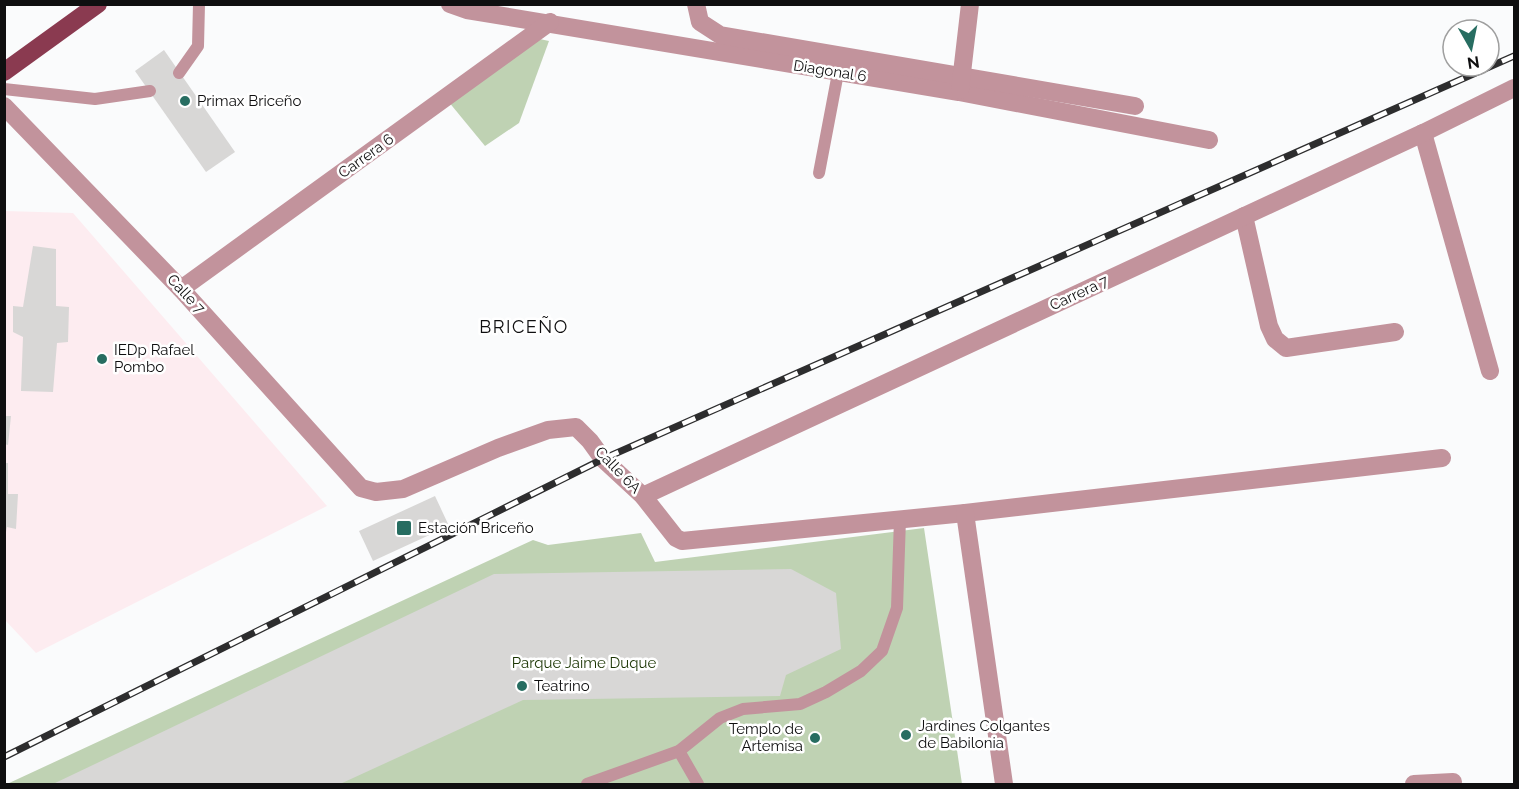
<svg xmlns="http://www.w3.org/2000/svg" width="1519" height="789" font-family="Raleway,sans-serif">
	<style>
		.education { fill: #fdecf0 }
		.park { fill: #bfd2b3 }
		.building { fill: #d8d7d6 }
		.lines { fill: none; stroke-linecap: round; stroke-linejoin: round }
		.lane { stroke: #c2939c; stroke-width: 12 }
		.street { stroke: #c2939c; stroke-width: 18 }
		.primary { stroke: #8a3a50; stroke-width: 18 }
		.rail-casing { stroke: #2d2d2e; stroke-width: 7 }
		.rail { stroke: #fff; stroke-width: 4.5; stroke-dasharray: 14; stroke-linecap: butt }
		.poi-dot { fill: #276d61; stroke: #fff; stroke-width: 2 }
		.labels { text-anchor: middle; stroke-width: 5; stroke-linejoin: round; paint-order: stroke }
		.street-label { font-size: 15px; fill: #0f0f10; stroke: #fff }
		.poi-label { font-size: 15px; fill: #0f0f10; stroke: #fff; text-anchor: start }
		.park-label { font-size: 15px; fill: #1b3503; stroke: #fff }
		.quarter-label { font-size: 18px; letter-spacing: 1.5px; fill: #0f0f10; stroke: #fff }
	</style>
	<rect width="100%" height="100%" fill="#fafbfc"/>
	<path class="education" d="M5,211l68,2 254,293 -291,147 -31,-33z"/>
	<g class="park">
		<path d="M535,38l14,3 -30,82 -34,23 -37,-45z"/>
		<path d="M924,528l38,256h-955l526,-244 15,5 93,-12 14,29z"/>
	</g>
	<g class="building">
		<path d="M164,50l71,102 -29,20 -71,-101z"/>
		<path d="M33,246l23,3v57l13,1 -1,35 -11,1 -4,49 -32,-1 2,-54 -10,-5v-26l10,1z"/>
		<path d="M4,416h7l-3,29 -4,-1z"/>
		<path d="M4,463h4v31h10l-2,35 -9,-2 -1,5z"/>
		<path d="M435,496l14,30 -76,35 -14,-30z"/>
		<path d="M791,569l45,24 5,56 -55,26 -6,21 -257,4 -183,84h-287l441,-210z"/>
	</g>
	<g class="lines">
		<g class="lane">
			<path d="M179,73l19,-27 1,-42"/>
			<path d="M4,89l91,10 55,-8"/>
			<path d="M819,173l19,-100"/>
			<path d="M679,751l19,33"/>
			<path d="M587,784l92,-33 41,-33 23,-9 57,-5 26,-12 35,-21 21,-20 15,-43 3,-89"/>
		</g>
		<g class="street">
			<path d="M450,4l17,6 492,82 250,48"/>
			<path d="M696,4l4,18 20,13 415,71"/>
			<path d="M960,90l10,-86"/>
			<path d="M4,106l177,183 180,199 15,4 27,-3 95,-41 50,-18 28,-3 14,14 13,18 40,37 33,42 6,3 283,-28 477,-55"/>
			<path d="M1423,133l67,238"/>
			<path d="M1244,216l25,110 6,13 11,9 109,-16"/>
			<path d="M181,289l369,-267"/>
			<path d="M643,496l780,-363 91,-45"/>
			<path d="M965,513l39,271"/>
			<path d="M1414,784l39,-2"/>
		</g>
		<path class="primary" d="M4,72l94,-68"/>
		<g class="rail-casing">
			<path id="rail" d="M4,757l599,-298 911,-403"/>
		</g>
		<use href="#rail" class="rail"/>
	</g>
	<g class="poi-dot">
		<circle cx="185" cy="101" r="6"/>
		<circle cx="102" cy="359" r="6"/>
		<rect x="396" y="520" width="16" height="16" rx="3"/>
		<circle cx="522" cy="686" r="6"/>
		<circle cx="906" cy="735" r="6"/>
		<circle cx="815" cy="738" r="6"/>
	</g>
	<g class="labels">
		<g class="street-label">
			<text transform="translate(830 71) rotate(9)" y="5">Diagonal 6</text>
			<text transform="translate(366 156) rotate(-36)" y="5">Carrera 6</text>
			<text transform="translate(1079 293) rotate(-25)" y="5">Carrera 7</text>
			<text transform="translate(186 294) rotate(47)" y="5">Calle 7</text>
			<text transform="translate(618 470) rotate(46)" y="5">Calle 6A</text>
		</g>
		<g class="poi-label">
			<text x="197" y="106">Primax Briceño</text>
			<text x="114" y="355">IEDp Rafael<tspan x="114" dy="17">Pombo</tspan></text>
			<text x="418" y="533">Estación Briceño</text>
			<text x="534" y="691">Teatrino</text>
			<text x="918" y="731">Jardines Colgantes<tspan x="918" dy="17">de Babilonia</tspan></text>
			<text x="803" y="734" text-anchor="end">Templo de<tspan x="803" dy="17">Artemisa</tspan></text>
		</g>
		<g class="park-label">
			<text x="584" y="668">Parque Jaime Duque</text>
		</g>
		<g class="quarter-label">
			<text x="524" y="333">BRICEÑO</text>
		</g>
	</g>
	<rect width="1519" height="789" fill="none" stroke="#0f0f10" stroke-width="12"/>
	<g transform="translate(1471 48) rotate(171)"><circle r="28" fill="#ffffff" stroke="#9f9f9f" stroke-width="1.5"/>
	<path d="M0-4.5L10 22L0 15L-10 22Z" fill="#276d61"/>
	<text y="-9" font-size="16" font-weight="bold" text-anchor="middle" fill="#0f0f10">N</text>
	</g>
</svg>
